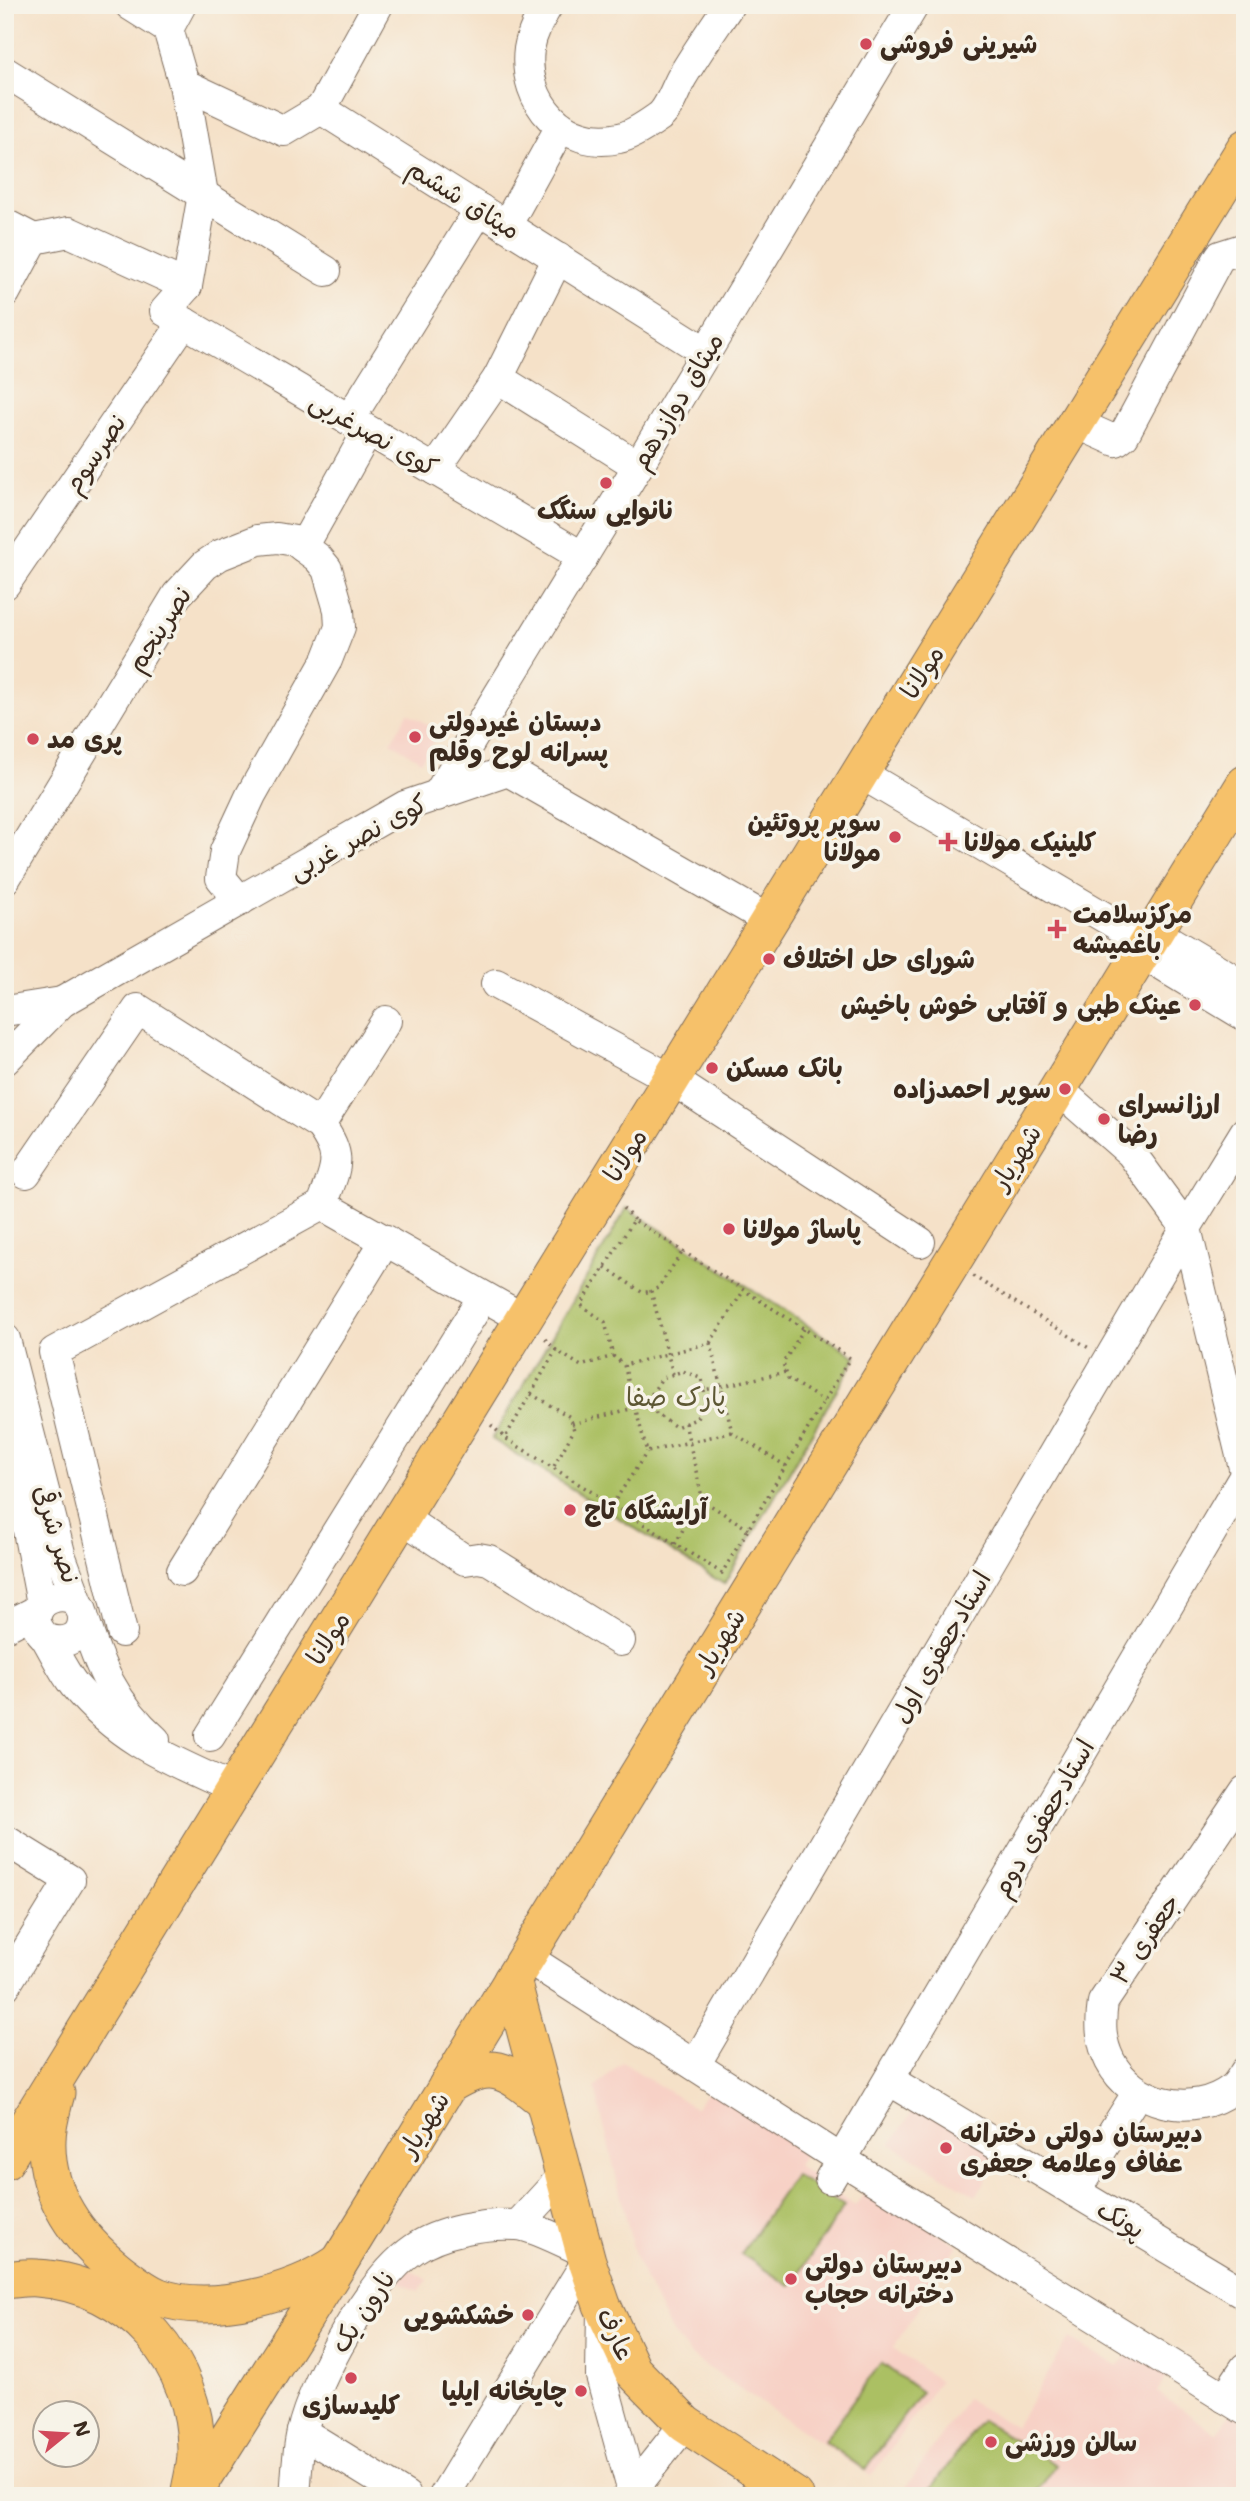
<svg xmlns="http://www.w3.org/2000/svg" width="1250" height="2501" font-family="'Shantell Sans','Playpen Sans Arabic',sans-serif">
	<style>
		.built { fill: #f7d1c6 }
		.park { fill: #abc064; stroke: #737541; stroke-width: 2 }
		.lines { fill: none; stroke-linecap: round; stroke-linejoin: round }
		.minor-casing { stroke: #7c6a5a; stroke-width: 32 }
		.major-casing { stroke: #7c6a5a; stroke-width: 39 }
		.path { stroke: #7c6a5a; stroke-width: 3.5; stroke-dasharray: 2 5; stroke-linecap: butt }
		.minor { stroke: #fff; stroke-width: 30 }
		.major { stroke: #f6c16b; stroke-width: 37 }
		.poi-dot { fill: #d1495b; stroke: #f7f3e8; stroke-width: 2.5 }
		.labels { text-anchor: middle; stroke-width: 7; stroke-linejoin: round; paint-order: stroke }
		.poi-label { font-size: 26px; font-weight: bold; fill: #3b2a1e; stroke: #f7f3e8; text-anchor: start }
		.street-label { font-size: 26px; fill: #3b2a1e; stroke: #f7f3e8 }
		.park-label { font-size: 26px; fill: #5d5733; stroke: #f7f3e8 }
	</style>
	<rect width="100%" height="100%" fill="#f7f3e8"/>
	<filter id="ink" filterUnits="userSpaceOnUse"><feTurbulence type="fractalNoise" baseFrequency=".0143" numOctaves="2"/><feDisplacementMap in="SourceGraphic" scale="14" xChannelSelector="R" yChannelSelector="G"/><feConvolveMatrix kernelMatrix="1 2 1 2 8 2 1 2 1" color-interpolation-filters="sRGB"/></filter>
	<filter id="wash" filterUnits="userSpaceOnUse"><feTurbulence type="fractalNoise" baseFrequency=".00686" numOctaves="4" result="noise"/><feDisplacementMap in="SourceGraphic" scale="28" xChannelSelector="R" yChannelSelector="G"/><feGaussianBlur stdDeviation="1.57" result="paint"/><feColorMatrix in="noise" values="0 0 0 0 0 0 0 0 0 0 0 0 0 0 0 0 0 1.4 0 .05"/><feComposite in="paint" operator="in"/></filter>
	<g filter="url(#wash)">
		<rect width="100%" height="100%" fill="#f5e1c8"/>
		<g class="built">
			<path d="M408,713l32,19 -19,29 -30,-19z"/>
			<path d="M622,2062l73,46 15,-19 99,60 -12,16 58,41 11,-15 92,54 -65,103 46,33 -68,95 -180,-120 -21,-26 -34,-70 -41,-172z"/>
			<path d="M918,2103l85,50 -27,43 -85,-52z"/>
			<path d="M408,2269l20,11 -9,12 -19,-10z"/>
			<path d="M1069,2339l49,27 14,-15 37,23 -12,18 60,42 14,-22 14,10v74h-345l66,-97 49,28z"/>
		</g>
		<g class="park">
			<path d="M627,1208l229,149 -132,227 -232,-145z"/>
			<path d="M795,2175l49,31 -54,80 -49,-32z"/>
			<path d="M881,2363l40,29 -56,78 -41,-29z"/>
			<path d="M981,2420l75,45 -22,31h-108z"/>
		</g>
	</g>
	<g filter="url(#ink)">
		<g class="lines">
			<g class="minor-casing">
				<g id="minor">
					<path d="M130,5l38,24 16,55 19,110 -16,92 -22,25 418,246"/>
					<path d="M548,5c-9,15 -16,27 -19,44 -7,53 36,101 90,89 12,-2 28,-13 38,-20 12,-7 18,-29 25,-41 14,-24 31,-48 47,-72"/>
					<path d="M168,29l13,-24"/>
					<path d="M5,72l321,199"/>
					<path d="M184,84l100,47 37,-22 57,-104"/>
					<path d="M321,109l385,243"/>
					<path d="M5,224l29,15 -29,54"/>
					<path d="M506,226l54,-98"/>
					<path d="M34,239l35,-7 118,54"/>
					<path d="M558,258l-60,120 140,88"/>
					<path d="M349,420l131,-211"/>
					<path d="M1076,423l40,18 8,-6 96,-179 25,-8"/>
					<path d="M435,470l63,-92"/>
					<path d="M303,547l65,-116"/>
					<path d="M5,584l179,-262"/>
					<path d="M860,773l276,163 5,17 104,63"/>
					<path d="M437,796l201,-330 276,-461"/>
					<path d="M5,879l172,-284 28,-30 15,-10 38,-15 19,-2 18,3 23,17 9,11 12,41 1,17 -13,33 -76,135 -26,56 -4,27 19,23"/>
					<path d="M1136,936l18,-4 91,54"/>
					<path d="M496,984l175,95 249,163"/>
					<path d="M5,1011l57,-9"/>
					<path d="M5,1060l57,-58 343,-196 103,-35 261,149"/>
					<path d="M1058,1089l73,64 55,75 59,244"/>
					<path d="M320,1125l66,-104"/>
					<path d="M26,1173l112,-164 182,116c25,33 15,44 2,80l-268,147 68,280"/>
					<path d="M322,1205l202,114"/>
					<path d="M5,1339l56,218 19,51"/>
					<path d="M5,1433l20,82 17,89"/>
					<path d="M402,1518l63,42 13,-2 11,2 131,81"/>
					<path d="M182,1571l204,-331"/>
					<path d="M83,1615c15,50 32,90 72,125"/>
					<path d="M5,1627l33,-17"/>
					<path d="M46,1638c17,8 37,1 37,-19 0,-43 -74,-18 -37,19 9,15 17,33 28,47 47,57 95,74 160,104"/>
					<path d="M210,1736l273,-439"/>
					<path d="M1245,1791l-142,211c-3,21 -3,39 7,59 22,43 83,58 122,28 5,-4 9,-11 13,-17"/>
					<path d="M5,1840l65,40 -65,106"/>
					<path d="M526,1957l316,203 403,250"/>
					<path d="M695,2065l491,-837 59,-96"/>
					<path d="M889,2080l356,214"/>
					<path d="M830,2179l415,-704"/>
					<path d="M1075,2192l63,-100"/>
					<path d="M519,2224l45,-49"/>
					<path d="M602,2308l-1,68 33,120"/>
					<path d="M1225,2398l20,-30"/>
					<path d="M302,2432l104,64"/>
					<path d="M295,2496c2,-21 2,-44 7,-64 12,-52 68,-153 112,-183 25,-18 72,-26 102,-24 16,0 53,20 69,27"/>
					<path d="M444,2496l143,-235"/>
					<path d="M628,2496l57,-72"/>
				</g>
			</g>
			<g class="major-casing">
				<g id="major">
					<path d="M512,1980l75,281 15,44 31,66 52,53 110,72"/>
					<path d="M447,2086c44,-28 58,-17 96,14"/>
					<path d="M56,2093c-4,16 -9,31 -9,47 -2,54 31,99 72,131 12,9 25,20 40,26 52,19 135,-4 179,-34"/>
					<path d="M5,2161l1240,-2013"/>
					<path d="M5,2280c11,-1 22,-3 32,-2 93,6 161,85 159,176 0,12 -4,25 -6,37"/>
					<path d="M192,2496l147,-233 906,-1479"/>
				</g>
			</g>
			<g class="path">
				<path d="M623,1208l11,12"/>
				<path d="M605,1267l38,26 8,-2"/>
				<path d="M973,1276l116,72"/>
				<path d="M804,1329l-21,34 5,16 36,22"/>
				<path d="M545,1339l11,11"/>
				<path d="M710,1343l34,-53"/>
				<path d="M613,1356l11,9"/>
				<path d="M673,1374l-22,-83 7,-3 25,-37"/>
				<path d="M704,1390l2,12 -10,17 -20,8 -20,-13 -5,-19 11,-17 21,-7 19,8 2,11 82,-18"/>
				<path d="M531,1394l39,23 4,13 -21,38"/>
				<path d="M685,1423l19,83"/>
				<path d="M572,1424l81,-21"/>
				<path d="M491,1425l14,13 217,135 128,-215 -216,-138 -53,85 24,17 8,34 -32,10 -25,-16 -51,88"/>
				<path d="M732,1432l-85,20 -23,-87 86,-22 22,89 54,34"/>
				<path d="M612,1505l35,-53"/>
				<path d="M675,1544c9,-15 16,-35 35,-39l38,24"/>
			</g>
			<use href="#minor" class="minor"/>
			<use href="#major" class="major"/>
		</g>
	</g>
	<g class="poi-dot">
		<circle cx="866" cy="44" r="7"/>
		<circle cx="606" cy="483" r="7"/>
		<circle cx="415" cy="737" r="7"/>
		<circle cx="33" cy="739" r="7"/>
		<circle cx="895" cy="837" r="7"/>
		<path d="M944.5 831.5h7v7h7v7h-7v7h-7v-7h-7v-7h7z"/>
		<path d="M1053.5 918.5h7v7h7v7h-7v7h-7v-7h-7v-7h7z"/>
		<circle cx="769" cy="959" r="7"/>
		<circle cx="1195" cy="1005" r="7"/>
		<circle cx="712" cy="1068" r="7"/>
		<circle cx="1065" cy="1089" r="7"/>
		<circle cx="1104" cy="1119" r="7"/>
		<circle cx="729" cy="1229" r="7"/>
		<circle cx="570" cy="1510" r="7"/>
		<circle cx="946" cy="2148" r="7"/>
		<circle cx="791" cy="2279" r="7"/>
		<circle cx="528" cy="2315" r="7"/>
		<circle cx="351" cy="2378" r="7"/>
		<circle cx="581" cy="2391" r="7"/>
		<circle cx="991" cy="2442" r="7"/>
	</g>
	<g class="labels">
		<g class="poi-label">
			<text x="880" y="53">شیرینی فروشی</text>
			<text x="606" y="519" text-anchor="middle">نانوایی سنگک</text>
			<text x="429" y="731">دبستان غیردولتی<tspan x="429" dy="30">پسرانه لوح وقلم</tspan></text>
			<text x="47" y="748">پری مد</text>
			<text x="881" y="831" text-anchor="end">سوپر پروتئین<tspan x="881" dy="30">مولانا</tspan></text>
			<text x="964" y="851">کلینیک مولانا</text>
			<text x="1073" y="923">مرکزسلامت<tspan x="1073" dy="30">باغمیشه</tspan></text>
			<text x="783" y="968">شورای حل اختلاف</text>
			<text x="1181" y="1014" text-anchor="end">عینک طبی و آفتابی خوش باخیش</text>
			<text x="726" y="1077">بانک مسکن</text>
			<text x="1051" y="1098" text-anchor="end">سوپر احمدزاده</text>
			<text x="1118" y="1113">ارزانسرای<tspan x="1118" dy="30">رضا</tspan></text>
			<text x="743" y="1238">پاساژ مولانا</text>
			<text x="584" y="1519">آرایشگاه تاج</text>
			<text x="960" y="2142">دبیرستان دولتی دخترانه<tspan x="960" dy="30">عفاف وعلامه جعفری</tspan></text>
			<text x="805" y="2273">دبیرستان دولتی<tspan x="805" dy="30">دخترانه حجاب</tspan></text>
			<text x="514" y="2324" text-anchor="end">خشکشویی</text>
			<text x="567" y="2400" text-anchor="end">چایخانه ایلیا</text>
			<text x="351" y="2414" text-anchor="middle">کلیدسازی</text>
			<text x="1005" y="2451">سالن ورزشی</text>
		</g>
		<g class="street-label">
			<text transform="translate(464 199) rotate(32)" y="9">میثاق ششم</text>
			<text transform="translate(677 401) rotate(-59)" y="9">میثاق دوازدهم</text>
			<text transform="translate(374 434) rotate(30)" y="9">کوی نصرغربی</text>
			<text transform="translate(95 453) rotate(-56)" y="9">نصرسوم</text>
			<text transform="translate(159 629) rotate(-57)" y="9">نصرپنجم</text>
			<text transform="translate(922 672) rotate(-58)" y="9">مولانا</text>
			<text transform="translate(358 837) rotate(-28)" y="9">کوی نصر غربی</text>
			<text transform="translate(625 1155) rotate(-58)" y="9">مولانا</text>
			<text transform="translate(1016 1157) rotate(-58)" y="9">شهریار</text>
			<text transform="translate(57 1534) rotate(73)" y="9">نصر شرقی</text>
			<text transform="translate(328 1638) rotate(-58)" y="9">مولانا</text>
			<text transform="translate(720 1641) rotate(-58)" y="9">شهریار</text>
			<text transform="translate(941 1647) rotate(-60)" y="9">استادجعفری اول</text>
			<text transform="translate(1043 1818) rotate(-60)" y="9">استادجعفری دوم</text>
			<text transform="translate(1145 1939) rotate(-56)" y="9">جعفری ۳</text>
			<text transform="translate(424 2124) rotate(-58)" y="9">شهریار</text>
			<text transform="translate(1121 2219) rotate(31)" y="9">پونک</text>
			<text transform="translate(363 2311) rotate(-56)" y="9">نارون یک</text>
			<text transform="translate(616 2334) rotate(65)" y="9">عارف</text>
		</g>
		<g class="park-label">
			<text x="676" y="1406">پارک صفا</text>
		</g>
	</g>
	<rect width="1250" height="2501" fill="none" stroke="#f7f3e8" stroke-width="28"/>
	<g transform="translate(66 2434) rotate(72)"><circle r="33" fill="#f7f3e8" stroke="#aca397" stroke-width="2"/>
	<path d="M0-5L12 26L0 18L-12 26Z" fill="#d1495b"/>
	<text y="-10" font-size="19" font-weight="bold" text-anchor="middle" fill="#3b2a1e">N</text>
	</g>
</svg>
